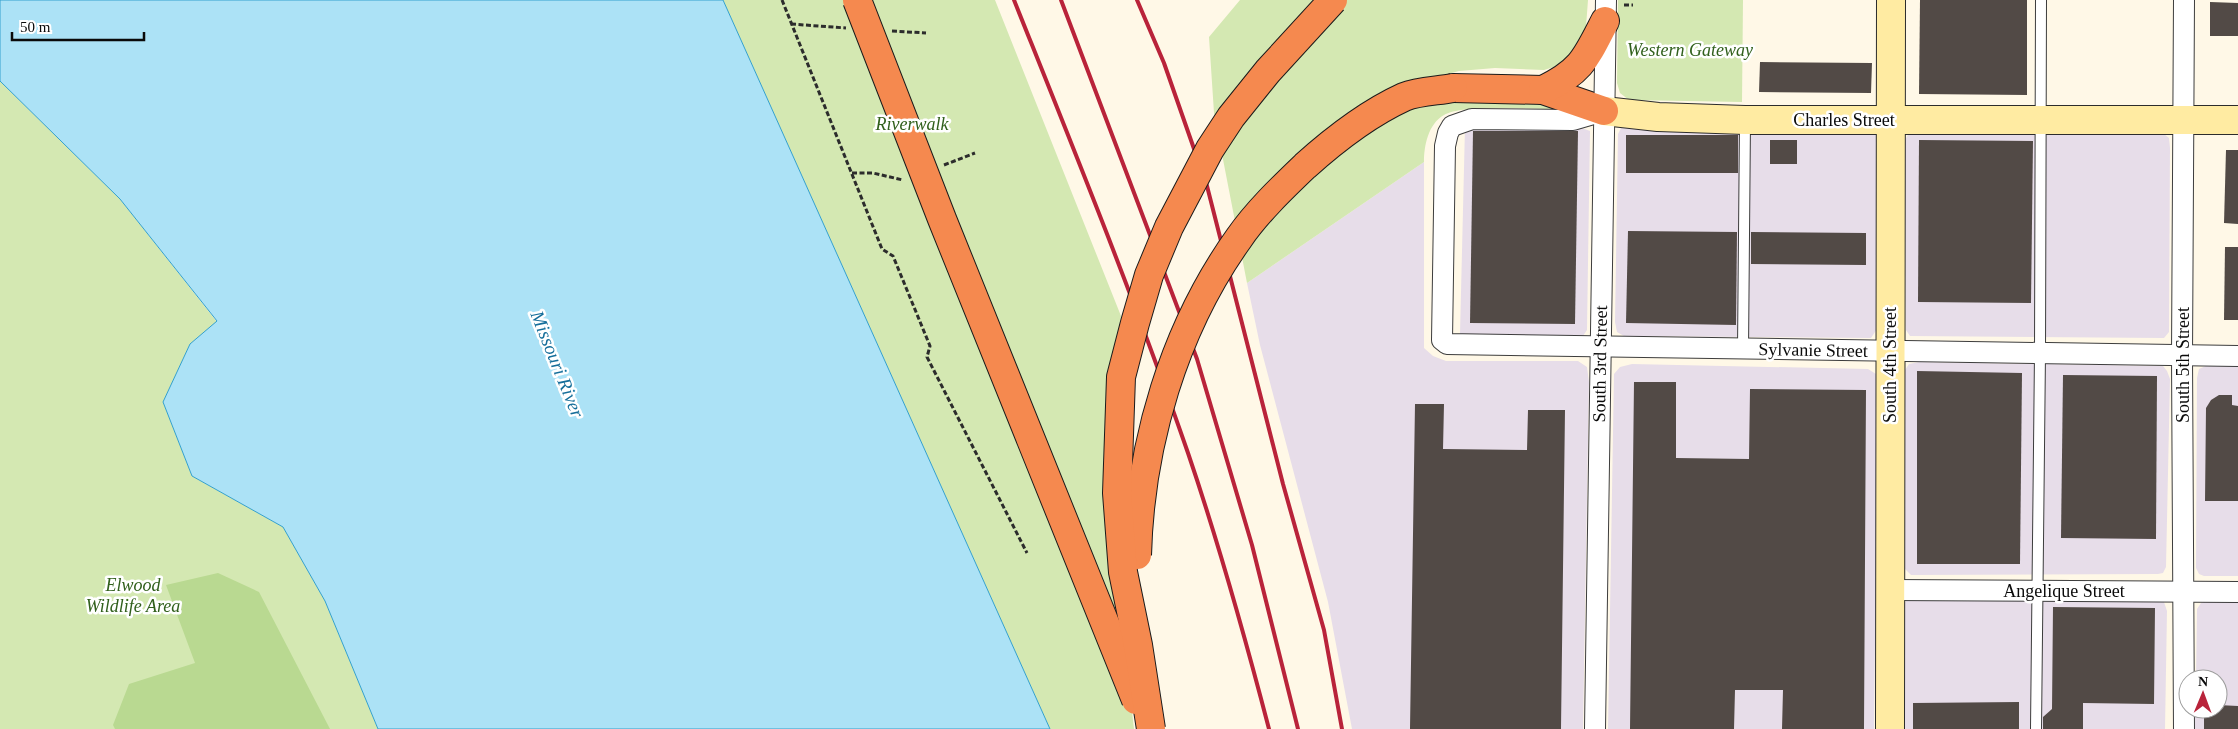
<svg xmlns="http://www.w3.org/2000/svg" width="2238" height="729" font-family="Georgia,serif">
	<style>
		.industrial { fill: #e7dde9 }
		.green { fill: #d4e8b2 }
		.forest { fill: #b9d991 }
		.water { fill: #ace2f6; stroke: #33a0cd }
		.building { fill: #524a46 }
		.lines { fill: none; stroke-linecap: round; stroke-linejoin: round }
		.lane-casing { stroke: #3d3d3d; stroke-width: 12 }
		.street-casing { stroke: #3d3d3d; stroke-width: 22 }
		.secondary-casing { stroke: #2c2c2c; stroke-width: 30 }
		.highway-casing { stroke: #1b1b1b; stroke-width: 30 }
		.path { stroke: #2c2c2c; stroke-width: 3; stroke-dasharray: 5 2.5; stroke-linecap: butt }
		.lane { stroke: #fff; stroke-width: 10 }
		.street { stroke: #fff; stroke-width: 20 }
		.secondary { stroke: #ffeba2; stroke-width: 28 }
		.highway { stroke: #f5894f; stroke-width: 28 }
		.rail { stroke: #b9233a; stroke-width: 4 }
		.highway-bridge-casing { stroke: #1b1b1b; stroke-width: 30; stroke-linecap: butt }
		.highway-bridge { stroke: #f5894f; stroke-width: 28 }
		.labels { text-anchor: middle; stroke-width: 5; stroke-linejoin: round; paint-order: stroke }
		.park-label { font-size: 18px; font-style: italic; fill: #31601c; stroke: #fff }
		.street-label { font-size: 18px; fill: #0a0a0a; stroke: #fff }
		.water-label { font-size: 19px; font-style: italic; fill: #156e9a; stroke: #fff }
	</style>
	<rect width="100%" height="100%" fill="#fff8e7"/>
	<g class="industrial">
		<path d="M1630,125l249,8 -2,196 -6,9 -247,-2 -7,-4 -2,-10 3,-188 3,-6z"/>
		<path d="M1465,127l117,1 8,3 -3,199 -4,6 -123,-2z"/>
		<path d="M1920,129l244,5 5,4 1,10 -1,184 -5,6 -254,-2 -4,-6 -1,-190 5,-9z"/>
		<path d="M1424,162v186l9,8 13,5h132l9,6 2,15 -6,347h-231l-24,-127 -68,-257 -13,-62z"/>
		<path d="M1919,362l244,4 4,5 3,8 -4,188 -3,6 -5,1 -247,1 -6,-6 -3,-9 3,-190 4,-6z"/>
		<path d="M1632,364l236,5 8,5 2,11 -4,344h-266l6,-355 6,-7z"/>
		<path d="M2208,365l30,1v210h-34l-5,-2 -3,-6 1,-190 2,-9z"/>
		<path d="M1909,597l248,3 7,2 3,9 -2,118h-262l1,-125z"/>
		<path d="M2210,600h28v129h-43v-20h23v-30h-22l1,-70 4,-6z"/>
	</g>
	<g class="green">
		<path d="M723,0h272l126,316 -9,66 -1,147 23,200h-84z"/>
		<path d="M1240,0h348l-3,40 -25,25 -16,5 -49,-2 -36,3 -34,9 153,30c-27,0 -115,-7 -134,5 -16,9 -20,31 -20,47l-177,121 -33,-170 -5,-76z"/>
		<path d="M1618,0h125l-1,102 -113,-2 -9,-7 -3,-10z"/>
		<path d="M0,81l120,118 97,123 -27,22 -27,58 29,74 91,51 42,74 53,128h-378z"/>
	</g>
	<path class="forest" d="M218,573l41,19 71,137h-215l-2,-4 16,-41 66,-21 -29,-78z"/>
	<path class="water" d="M0,0h723l327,729h-672l-53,-128 -42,-74 -91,-51 -29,-74 27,-58 27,-23 -97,-122 -120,-118z"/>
	<g class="building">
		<path d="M1920,0h107v95l-108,-1z"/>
		<path d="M2210,2l28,1v33h-28z"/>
		<path d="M1760,62l112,1 -1,30 -112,-1z"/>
		<path d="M1473,131h105l-3,193 -105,-1z"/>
		<rect x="1626" y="135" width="112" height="38"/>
		<rect x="1770" y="140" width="27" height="24"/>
		<path d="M1919,140l114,1 -2,162 -113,-1z"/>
		<path d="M2226,150h12v74l-14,-1z"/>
		<path d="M1628,231l109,1 -1,93 -110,-2z"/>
		<path d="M1751,232l115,1v32l-115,-1z"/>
		<path d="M2225,247h13v73h-14z"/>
		<path d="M1917,371l105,2 -2,191h-103z"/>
		<path d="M2063,375l94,1 -1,163 -95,-1z"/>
		<path d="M1634,382h42v76l73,1 1,-70 116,1 -2,339h-82l1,-39h-48l-1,39h-104z"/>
		<path d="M2219,395h13v10l6,1v95h-33l1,-93 5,-8z"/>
		<path d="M1415,404h29l-1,45 84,1 1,-40h37l-4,319h-151z"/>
		<path d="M2053,607l102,1 -1,96 -71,-1v26h-40v-12l9,-8z"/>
		<path d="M2019,702v27h-106v-26z"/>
		<path d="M2218,705l20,1v23h-34v-20h14z"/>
	</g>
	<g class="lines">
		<g class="lane-casing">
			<g id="lane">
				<path d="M1743,350l2,-229"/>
				<path d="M2036,729l4,-376 1,-353"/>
			</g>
		</g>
		<g class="street-casing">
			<g id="street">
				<path d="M2184,0l-2,356 2,373"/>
				<path d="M1604,111l-31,9 -101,-1 -20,7 -4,7 -3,13 -3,194 5,4 791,12"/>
				<path d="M1890,590l348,2"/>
				<path d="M1595,729l11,-729"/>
			</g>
		</g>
		<g class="secondary-casing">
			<g id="secondary">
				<path d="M1604,111l54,6 87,3h493"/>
				<path d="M1890,729l1,-729"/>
			</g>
		</g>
		<g class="highway-casing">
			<g id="highway">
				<path d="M1453,88l90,2 61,21"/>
				<path d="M1543,90c39,-19 43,-32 62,-69"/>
			</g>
		</g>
		<g class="path">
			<path d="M782,0l100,249 11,7 37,90 -3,11 100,196"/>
			<path d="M1624,5h9"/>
			<path d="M791,24l55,4"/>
			<path d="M892,31l34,2"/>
			<path d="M944,165l31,-12"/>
			<path d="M852,173h21l30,7"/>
		</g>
		<use href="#lane" class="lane"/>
		<use href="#street" class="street"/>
		<use href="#secondary" class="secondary"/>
		<use href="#highway" class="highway"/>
		<g class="rail">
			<path d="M1014,0c60,150 121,300 174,453 31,91 57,184 81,276"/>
			<path d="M1061,0l136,359 55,186 46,184"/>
			<path d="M1137,0l27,63 43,123 76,298 41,146 18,99"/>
		</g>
		<g class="highway-bridge-casing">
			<g id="highway-bridge">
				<path d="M857,0l85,219 194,481"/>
				<path d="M1137,555c3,-111 37,-226 102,-317 18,-26 43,-50 66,-72 30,-27 62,-52 99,-69 15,-6 34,-6 49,-9"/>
				<path d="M1151,729l-13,-84 -15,-73 -6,-79 4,-116 14,-54 14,-48 20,-48 41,-78 21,-32 37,-46 65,-71"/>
			</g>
		</g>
		<use href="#highway-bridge" class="highway-bridge"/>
	</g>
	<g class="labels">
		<g class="park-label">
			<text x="1690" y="56">Western Gateway</text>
			<text x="912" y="130">Riverwalk</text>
			<text x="133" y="591">Elwood<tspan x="133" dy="21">Wildlife Area</tspan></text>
		</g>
		<g class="street-label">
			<text x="1844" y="126">Charles Street</text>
			<text transform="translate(1813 350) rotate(1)" y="6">Sylvanie Street</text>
			<text transform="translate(1600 364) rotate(-89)" y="6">South 3rd Street</text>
			<text transform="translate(1890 365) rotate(-90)" y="6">South 4th Street</text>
			<text transform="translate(2183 365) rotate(-90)" y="6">South 5th Street</text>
			<text x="2064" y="597">Angelique Street</text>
		</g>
		<g class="water-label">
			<text transform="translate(558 364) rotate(68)" y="7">Missouri River</text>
		</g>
	</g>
	<g transform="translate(2203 694) rotate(1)"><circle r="24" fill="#ffffff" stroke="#9d9d9d"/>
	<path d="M0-4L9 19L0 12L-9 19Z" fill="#b9233a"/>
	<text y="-8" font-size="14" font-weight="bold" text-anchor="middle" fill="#0a0a0a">N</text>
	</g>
	<path d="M12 32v8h132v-8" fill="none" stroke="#0a0a0a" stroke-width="2.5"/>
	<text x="20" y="32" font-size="15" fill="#0a0a0a" stroke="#ffffff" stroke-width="4" paint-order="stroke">50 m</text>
</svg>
